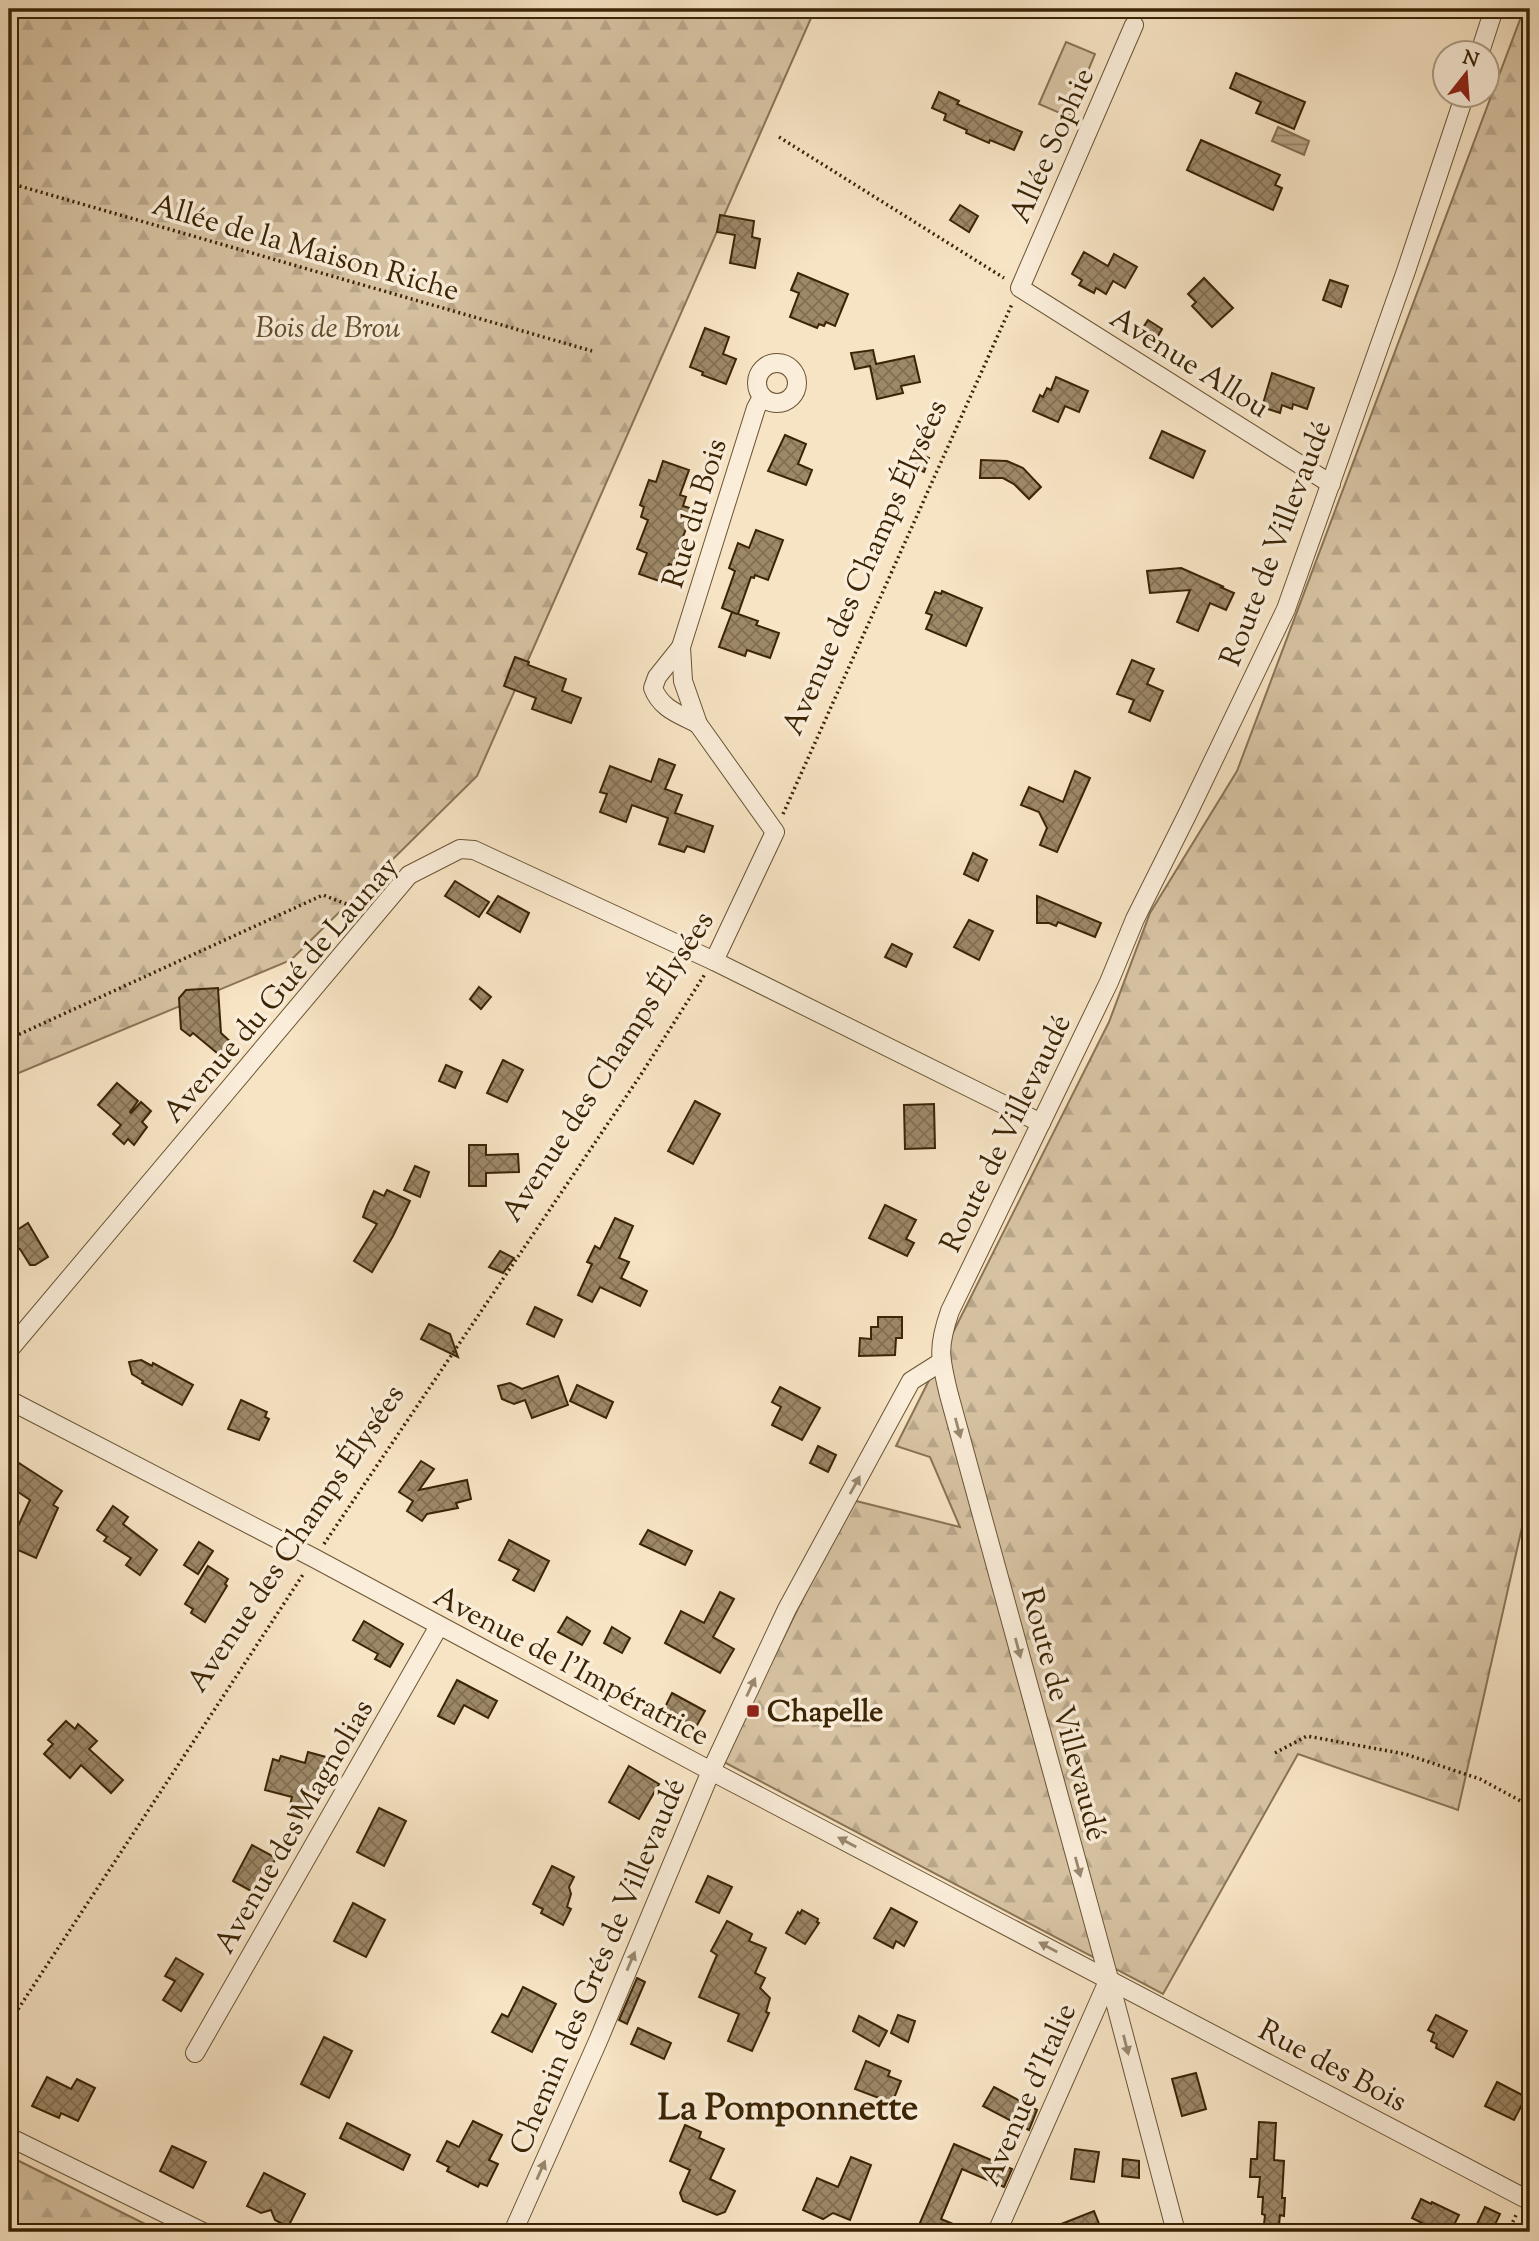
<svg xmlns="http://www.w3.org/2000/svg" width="1539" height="2241" font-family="'Sorts Mill Goudy',serif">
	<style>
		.green { fill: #d7c3a3; stroke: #897454; stroke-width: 2 }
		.forest { fill: url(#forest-firs); stroke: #897454; stroke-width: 2 }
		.water { fill: url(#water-rules); stroke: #857050; stroke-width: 2 }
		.building { fill: url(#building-cross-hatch); stroke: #3b2404; stroke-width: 2 }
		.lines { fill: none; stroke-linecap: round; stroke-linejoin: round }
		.minor-casing { stroke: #6a5434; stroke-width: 20 }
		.path { stroke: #3b2404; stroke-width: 3.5; stroke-dasharray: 2 3.5; stroke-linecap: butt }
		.minor { stroke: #faedd9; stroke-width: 18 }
		.oneway { fill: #9a886e }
		.poi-dot { fill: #8f2418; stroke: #faedd9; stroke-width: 2.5 }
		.labels { text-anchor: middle; stroke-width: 7; stroke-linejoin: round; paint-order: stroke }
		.street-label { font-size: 30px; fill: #3b2404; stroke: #faedd9 }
		.park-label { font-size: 30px; font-style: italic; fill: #624c2c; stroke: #faedd9 }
		.poi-label { font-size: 30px; font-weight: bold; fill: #3b2404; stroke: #faedd9; text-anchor: start }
		.district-label { font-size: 37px; font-weight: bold; fill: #3b2404; stroke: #faedd9 }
	</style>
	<defs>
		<pattern id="forest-firs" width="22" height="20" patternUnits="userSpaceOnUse" patternTransform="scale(1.75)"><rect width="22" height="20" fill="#d7c3a3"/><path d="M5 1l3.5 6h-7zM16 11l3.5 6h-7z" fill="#b9a78b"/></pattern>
		<pattern id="water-rules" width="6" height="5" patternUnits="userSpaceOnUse" patternTransform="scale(1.75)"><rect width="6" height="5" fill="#b7a383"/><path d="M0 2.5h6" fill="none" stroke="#968569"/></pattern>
		<pattern id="building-cross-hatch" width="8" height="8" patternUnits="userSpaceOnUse" patternTransform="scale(1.75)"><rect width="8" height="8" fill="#9d8868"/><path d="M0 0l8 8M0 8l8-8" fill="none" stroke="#816f53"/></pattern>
	</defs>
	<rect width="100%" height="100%" fill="#f7e4c4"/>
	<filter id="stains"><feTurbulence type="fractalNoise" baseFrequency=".00286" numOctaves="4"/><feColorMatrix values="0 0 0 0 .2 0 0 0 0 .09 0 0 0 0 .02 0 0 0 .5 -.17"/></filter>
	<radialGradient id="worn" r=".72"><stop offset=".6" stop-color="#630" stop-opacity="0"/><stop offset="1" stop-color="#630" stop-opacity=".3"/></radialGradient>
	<path class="green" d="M1066,42l29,12 -26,63 -30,-13z"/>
	<g class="forest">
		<path d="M9,9h806l-338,767 -186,184 -282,117z"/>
		<path d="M1524,9h6v1483l-72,318 -160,-56 -135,240 -441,-233 130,-261 108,27 -30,-70 -34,-11 213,-424 41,-109 87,-142z"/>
		<path d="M9,2156l152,76h-152z"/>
	</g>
	<path class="water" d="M1278,127l31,14 -5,14 -32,-14z"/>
	<g class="building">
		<path d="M1236,73l69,29 -11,27 -38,-16 5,-11 -31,-14z"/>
		<path d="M939,92l20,9 -2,3 65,28 -8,18 -24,-10 -1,3 -23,-10 1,-3 -23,-10 2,-6 -14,-6z"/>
		<path d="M1201,140l79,35 -5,10 7,3 -9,22 -86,-40z"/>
		<path d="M960,205l18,11 -9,16 -19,-12z"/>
		<path d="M720,215l34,6 -2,16 8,2 -5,29 -25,-5 5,-28 -18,-3z"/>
		<path d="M1084,252l24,14 6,-12 23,13 -12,21 -12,-7 -7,13 -10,-6 -2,5 -15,-8 3,-5 -10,-6z"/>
		<path d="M798,273l50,21 -13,32 -9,-4 -2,4 -5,-2 -2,4 -27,-11 9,-24 -8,-3z"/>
		<path d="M1204,278l29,30 -21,19 -20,-21 4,-4 -8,-8z"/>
		<path d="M1330,280l18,6 -7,21 -18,-7z"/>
		<path d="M1148,320l14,9 -10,17 -15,-9z"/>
		<path d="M705,328l24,9 -6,17 13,5 -10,25 -24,-9 1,-3 -13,-5z"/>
		<path d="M873,350l3,14 38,-8 6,26 -19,4 2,7 -26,6 -7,-33 -15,3 -4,-16z"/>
		<path d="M1272,373l42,15 -7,21 -14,-5 -1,5 -10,-4 -2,8 -18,-6z"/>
		<path d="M1056,377l32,14 -9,21 -14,-6 -7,16 -25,-11 7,-16 3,2 4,-9 4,2z"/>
		<path d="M1162,431l43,20 -12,27 -43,-20z"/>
		<path d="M785,435l21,9 -8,20 14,6 -6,15 -38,-14z"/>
		<path d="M915,452l14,6 -5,14 -15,-6z"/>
		<path d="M981,460l26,1 16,7 18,19 -12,12 -15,-15 -11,-6h-23z"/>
		<path d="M663,461l26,9 -9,25 6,2 -3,9 10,3 -20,56 -4,-1 -7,18 -23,-8 8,-21 -10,-4 11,-29 -7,-3 3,-10 -4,-2 9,-25 7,2z"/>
		<path d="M756,530l27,10 -15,40 -13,-5 -1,3 -3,-1 -13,37 20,7 -2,4 23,8 -9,25 -23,-8 -2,6 -26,-9 13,-35 5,2 -15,-6 13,-37 -6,-3 9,-25 11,5z"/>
		<path d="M1181,568l43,19h-4l14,6 -8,17 -16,-7 -12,28 -21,-9 13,-32 -40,3 -3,-22z"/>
		<path d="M942,591l40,17 -16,38 -40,-17 6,-14 -6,-2 9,-21 6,2z"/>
		<path d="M515,657l14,5 -1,3 38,14 -4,12 19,7 -10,25 -39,-14 4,-11 -32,-12z"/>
		<path d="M1132,660l22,9 -7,15 16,7 -13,30 -21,-9 5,-12 -17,-6z"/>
		<path d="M659,759l16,6 -10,24 17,6 -7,18 38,13 -9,26 -17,-6 -3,6 -25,-8 9,-26 -36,-13 -6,17 -26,-10 7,-18 -7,-2 10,-26 41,16z"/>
		<path d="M1075,771l15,7 -33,74 -17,-7 7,-17 -8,-16 -18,-7 8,-18 34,15z"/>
		<path d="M973,853l14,7 -9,21 -14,-7z"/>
		<path d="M455,881l34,21 -10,15 -34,-21z"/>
		<path d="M498,896l31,17 -9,19 -33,-19z"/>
		<path d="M1037,896l64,27 -6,14 -37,-15 -2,4 -7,-3h-12z"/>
		<path d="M969,920l24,11 -14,29 -25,-13z"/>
		<path d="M892,944l20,10 -6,13 -21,-10z"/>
		<path d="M479,987l12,10 -10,12 -11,-10z"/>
		<path d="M218,988l3,45 12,11 -11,13 -29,-24 -3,3 -9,-7 -2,-31 7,-8z"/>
		<path d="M503,1060l20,10 -16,32 -20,-9z"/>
		<path d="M446,1065l16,7 -7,16 -16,-7z"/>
		<path d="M117,1083l21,18 -8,11 1,1 10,-11 10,9 -9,11 5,5 -13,18 -6,-6 -4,5 -11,-10 8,-9 -23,-20z"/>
		<path d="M695,1101l25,13 -27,50 -25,-13z"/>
		<path d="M934,1104l1,44 -30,1 -1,-44z"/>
		<path d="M469,1145h17v10l32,-1 1,18 -33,1v13h-17z"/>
		<path d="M415,1166l14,6 -9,25 -16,-7z"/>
		<path d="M387,1190l23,11 -17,35 -21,36 -18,-11 23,-37 -14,-7 4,-11 7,-15 10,5z"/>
		<path d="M885,1205l31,15 -10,19 8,4 -7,13 -38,-18z"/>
		<path d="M615,1218l18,8 -14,32 10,4 -8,16 26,13 -7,15 -40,-19 -8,15 -14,-7 14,-31 -5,-2 8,-16 5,3z"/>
		<path d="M28,1223l20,34 -13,8h-5l-10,-16 -11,-4v-18l8,3z"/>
		<path d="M500,1251l14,7 -11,15 -14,-6z"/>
		<path d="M535,1307l27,13 -8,17 -27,-13z"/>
		<path d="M878,1317h24v21h-6l-1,17 -36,1 1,-18 11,1v-12h7z"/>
		<path d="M429,1324l21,10 8,23 -37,-18z"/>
		<path d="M141,1360l11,6 1,-3 40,22 -11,20 -40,-22 1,-2 -11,-7 -3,-12z"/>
		<path d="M558,1376l10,29 -36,13 -7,-18 -11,4 -12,-5 -4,-13 12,-3 12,6z"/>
		<path d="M577,1385l36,17 -7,16 -36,-17z"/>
		<path d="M780,1387l40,21 -18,32 -30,-15 9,-18 -9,-5z"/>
		<path d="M241,1400l26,12 -2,5 4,2 -10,21 -31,-11z"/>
		<path d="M818,1446l18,9 -8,17 -18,-9z"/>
		<path d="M421,1461l13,8 -15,21 48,-10 4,19 -15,4 2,5 -31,6 -5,7 -15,-10 6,-10 -14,-9z"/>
		<path d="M9,1462l7,5 3,-4 43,28 -9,14 5,3 -22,50 -27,-12 21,-46 -21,-14z"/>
		<path d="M113,1506l15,11 -5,7 34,26 -17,25 -14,-10 5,-7 -27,-17 3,-4 -10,-7z"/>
		<path d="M648,1530l44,21 -7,14 -45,-21z"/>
		<path d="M509,1540l40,21 -15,30 -21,-11 6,-10 -20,-10z"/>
		<path d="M199,1542l14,9 -15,23 -14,-9z"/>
		<path d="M208,1566l20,13 -3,5 2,2 -22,36 -14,-9 2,-4 -8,-5z"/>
		<path d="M720,1592l14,7 -21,38 21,12 -14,24 -55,-30 16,-32 23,12z"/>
		<path d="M567,1617l23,14 -8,14 -24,-13z"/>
		<path d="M364,1621l39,23 -13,23 -15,-8 3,-5 -25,-14z"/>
		<path d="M612,1627l18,11 -8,15 -18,-10z"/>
		<path d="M457,1680l40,21 -9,17 -24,-13 -10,19 -16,-8z"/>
		<path d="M672,1693l33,18 -9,16 -32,-18z"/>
		<path d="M66,1721l9,8 3,-5 19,17 -8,8 34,31 -12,13 -30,-28 -11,13 -26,-24 9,-10 -5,-4z"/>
		<path d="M308,1752l18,5 -7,26 -5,-2 -12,37 -14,-4 4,-17 -27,-7 8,-31 6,2 2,-5 24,7z"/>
		<path d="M629,1766l30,18 -20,35 -30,-17z"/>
		<path d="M379,1808l27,13 -22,45 -27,-14z"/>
		<path d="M252,1845l24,13 -8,15 -4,-3 -11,22 -20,-11z"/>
		<path d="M552,1866l22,11 -5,10 2,7 -4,13 4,2 -8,16 -22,-12 2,-4 -10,-5z"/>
		<path d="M708,1876l24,11 -13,26 -23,-11z"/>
		<path d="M353,1903l32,17 -19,37 -32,-16z"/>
		<path d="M891,1908l26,14 -13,24 -8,-5 -3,7 -19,-10z"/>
		<path d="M802,1910l16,9 -1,3 2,1 -14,21 -19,-11 12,-21 2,2z"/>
		<path d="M727,1921l25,13 -3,7 17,7 -11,25 10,5 -5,10 10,10 -4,14 3,1 -17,38 -24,-10 11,-27 -40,-17 18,-42 -6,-4z"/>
		<path d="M176,1958l27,16 -22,37 -18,-11 12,-19 -10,-5z"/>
		<path d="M637,1978l8,4 -18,42 -8,-4z"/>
		<path d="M523,1987l33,17 -24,48 -40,-20 10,-18 6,3z"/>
		<path d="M898,2015l17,6 -7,21 -17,-9z"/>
		<path d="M1436,2015l31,16 -14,26 -17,-9 1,-4 -6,-3 3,-8 -6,-3z"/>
		<path d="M859,2016l28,15 -8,15 -26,-15z"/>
		<path d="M638,2028l33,15 -7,16 -33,-15z"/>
		<path d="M324,2037l28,14 -23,47 -28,-14z"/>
		<path d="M866,2061l24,10 -2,5 13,5 -9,22 -37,-14z"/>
		<path d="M1196,2073l10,36 -24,7 -10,-37z"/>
		<path d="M47,2077l24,12 6,-10 18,9 -17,33 -17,-8 -2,5 -27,-12z"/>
		<path d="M1497,2082l29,15 -12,23 -29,-14z"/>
		<path d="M994,2087l43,23 -8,20 -46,-24z"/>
		<path d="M473,2121l29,14 -13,25 9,4 -11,22 -7,-3 -2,4 -31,-16 2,-4 -12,-6 10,-20 12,6z"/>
		<path d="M1259,2122l17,1 -2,37 10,1 -2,37h3l-1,18 -4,-1 -1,10 -15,-1 1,-9 -3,-1 1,-17h-5l2,-20h-10l1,-18h6z"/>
		<path d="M347,2123l63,32 -7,15 -63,-32z"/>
		<path d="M685,2125l16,7 -2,6 25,11 -14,30 25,12 -10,21 -8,3 -34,-14 -3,-8 10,-23 -20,-9z"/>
		<path d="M954,2144l58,25 -8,18 -42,-18 -21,50 31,13h-56z"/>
		<path d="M172,2146l34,16 -13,26 -33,-17z"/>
		<path d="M1075,2149l24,3 -5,30 -23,-3z"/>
		<path d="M851,2157l20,8 -21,55 -17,-7 -10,6 -20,-9 14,-32 21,9z"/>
		<path d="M1123,2159l16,2v17l-17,-2z"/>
		<path d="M264,2173l41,21 -17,33 -13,-7 -4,-10 -10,3 -14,-7z"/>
		<path d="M1421,2199l10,5 1,-2 27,13 -8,16 -9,-4 -2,5h-11l-10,-4 3,-5 -10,-5z"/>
		<path d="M1485,2207l15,7 -8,17 -15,-7z"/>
		<path d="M1094,2211l7,18 -8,3h-52z"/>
	</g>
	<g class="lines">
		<g class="minor-casing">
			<g id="minor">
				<path d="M1134,25l-114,263 311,196"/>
				<path d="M1480,52l14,-43"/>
				<circle cx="777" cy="383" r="20"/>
				<path d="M681,647l-24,30 -4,11c8,21 26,26 45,36"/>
				<path d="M714,961l61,-129 -77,-108 -15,-43 -2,-34 75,-239 6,-11"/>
				<path d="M9,1350l400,-475 51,-26 14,1 240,111 327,162"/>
				<path d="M9,1400l305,158 397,213 819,430"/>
				<path d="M195,2053l244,-427"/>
				<path d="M9,2137l194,95"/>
				<path d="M513,2232l85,-191 113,-270 76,-162 124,-228 30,-19"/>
				<path d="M997,2232l112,-253"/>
				<path d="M1176,2232l-67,-253 -160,-584c-9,-37 -12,-47 1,-84l159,-329 26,-63 53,-106 98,-204 120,-338 59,-177"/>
			</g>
		</g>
		<g class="path">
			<path d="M779,137l225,141"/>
			<path d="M9,183l583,168"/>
			<path d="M783,814l229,-510"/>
			<path d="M9,1039l314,-144 34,13"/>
			<path d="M324,1544l316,-468 65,-102"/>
			<path d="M1275,1753l32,-17 98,18 75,25 50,27"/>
			<path d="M9,2023l295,-450"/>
			<path d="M1508,2232l9,-19"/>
		</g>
		<use href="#minor" class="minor"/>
	</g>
	<defs><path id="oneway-solid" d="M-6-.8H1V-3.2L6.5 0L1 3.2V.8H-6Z" transform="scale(1.75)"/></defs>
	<g class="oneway">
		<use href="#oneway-solid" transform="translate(958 1428) rotate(75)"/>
		<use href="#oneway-solid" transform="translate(855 1485) rotate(-61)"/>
		<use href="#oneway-solid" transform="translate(1018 1648) rotate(75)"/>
		<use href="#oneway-solid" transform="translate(751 1687) rotate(-65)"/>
		<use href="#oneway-solid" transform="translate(847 1842) rotate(-152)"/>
		<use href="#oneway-solid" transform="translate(1078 1867) rotate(75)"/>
		<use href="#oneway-solid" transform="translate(1048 1947) rotate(-152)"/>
		<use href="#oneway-solid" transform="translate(631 1961) rotate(-67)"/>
		<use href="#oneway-solid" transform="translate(1126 2045) rotate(76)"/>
		<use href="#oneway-solid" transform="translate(541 2170) rotate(-66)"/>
	</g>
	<rect class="poi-dot" x="746" y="1704" width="14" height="14" rx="3.5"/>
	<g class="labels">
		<g class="street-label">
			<text transform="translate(1051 145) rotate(-66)" y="10">Allée Sophie</text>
			<text transform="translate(306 247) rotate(16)" y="10">Allée de la Maison Riche</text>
			<text transform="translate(1190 362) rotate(32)" y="10">Avenue Allou</text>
			<text transform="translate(694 513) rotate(-73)" y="10">Rue du Bois</text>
			<text transform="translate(1275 543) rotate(-69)" y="10">Route de Villevaudé</text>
			<text transform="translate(864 567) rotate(-66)" y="10">Avenue des Champs Élysées</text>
			<text transform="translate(280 989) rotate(-49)" y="10">Avenue du Gué de Launay</text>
			<text transform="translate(607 1066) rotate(-57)" y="10">Avenue des Champs Élysées</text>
			<text transform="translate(1005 1133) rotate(-64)" y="10">Route de Villevaudé</text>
			<text transform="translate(295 1538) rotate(-56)" y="10">Avenue des Champs Élysées</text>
			<text transform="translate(572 1665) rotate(28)" y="10">Avenue de l'Impératrice</text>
			<text transform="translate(1065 1714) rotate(75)" y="10">Route de Villevaudé</text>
			<text transform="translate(293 1826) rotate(-60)" y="10">Avenue des Magnolias</text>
			<text transform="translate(597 1966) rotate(-67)" y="10">Chemin des Grés de Villevaudé</text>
			<text transform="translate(1333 2065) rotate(28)" y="10">Rue des Bois</text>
			<text transform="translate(1027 2094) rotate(-66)" y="10">Avenue d'Italie</text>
		</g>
		<g class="park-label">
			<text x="328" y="337">Bois de Brou</text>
		</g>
		<g class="poi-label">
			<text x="767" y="1721">Chapelle</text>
		</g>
		<g class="district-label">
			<text x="788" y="2119">La Pomponnette</text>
		</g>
	</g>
	<rect width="1539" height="2241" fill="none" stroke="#f7e4c4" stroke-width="35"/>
	<rect x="10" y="10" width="1518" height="2220" fill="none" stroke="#3b2404" stroke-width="3.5"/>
	<rect x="18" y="18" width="1504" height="2206" fill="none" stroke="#3b2404" stroke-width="2"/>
	<g transform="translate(1466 74) rotate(17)"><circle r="33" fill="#faedd9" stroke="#ae9d84" stroke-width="2"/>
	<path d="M0-5L12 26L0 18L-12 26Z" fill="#8f2418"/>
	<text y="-10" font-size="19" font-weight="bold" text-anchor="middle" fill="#3b2404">N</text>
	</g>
	<rect width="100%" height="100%" filter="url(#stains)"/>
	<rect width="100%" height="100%" fill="url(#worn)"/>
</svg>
